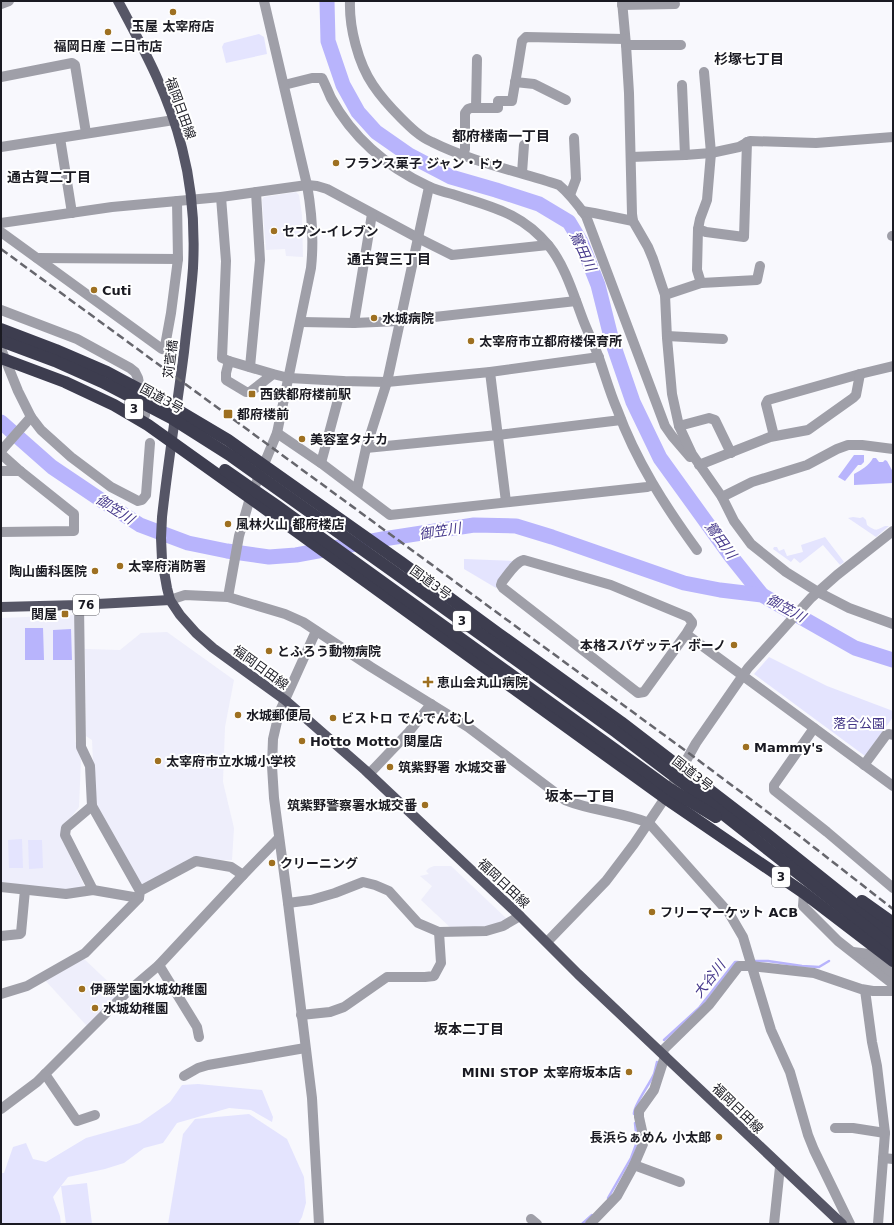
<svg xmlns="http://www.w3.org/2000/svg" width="894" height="1225" font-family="'DejaVu Sans','Noto Sans JP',sans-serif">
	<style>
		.built { fill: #eeeefb }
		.green { fill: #e4e4fe }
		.water { fill: #b8b4fc }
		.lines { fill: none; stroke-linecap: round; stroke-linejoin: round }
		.stream { stroke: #b8b4fc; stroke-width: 2.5 }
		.river { stroke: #b8b4fc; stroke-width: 15 }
		.minor { stroke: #9f9fa8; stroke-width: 10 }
		.major { stroke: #565666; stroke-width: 10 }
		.highway { stroke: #3d3d4f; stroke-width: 12 }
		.rail { stroke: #66666d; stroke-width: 2.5; stroke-dasharray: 8 4; stroke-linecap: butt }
		.poi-dot { fill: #9e7021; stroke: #fff; stroke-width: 1.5 }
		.labels { text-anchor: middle; stroke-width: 4; stroke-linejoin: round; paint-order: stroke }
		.shield { fill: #fff; stroke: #5f5f64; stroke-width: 1 }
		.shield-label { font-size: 12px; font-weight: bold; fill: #1a1a22 }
		.poi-label { font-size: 13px; font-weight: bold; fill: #1a1a22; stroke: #fff; text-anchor: start }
		.street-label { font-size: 13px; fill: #1a1a22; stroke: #fff }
		.park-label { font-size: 13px; fill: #423586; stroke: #fff }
		.neighbourhood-label { font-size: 14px; font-weight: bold; fill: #1a1a22; stroke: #fff }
		.water-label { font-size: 14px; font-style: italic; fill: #473a8c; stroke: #fff }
	</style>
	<rect width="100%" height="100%" fill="#f8f8fd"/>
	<g class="built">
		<path d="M296,192l3,3 3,20 1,42 -17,-1 -1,-7 -19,1 -4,-50 2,-3z"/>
		<path d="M75,615v126l6,19 -2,47 -18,23 6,20 18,37 -17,4 -67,-9v-264z"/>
		<path d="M167,632l67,48 -9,47 -2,55 11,46 -2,32h-38l-53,26 -46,-81 -3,-65 -6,-4 -1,-87 35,1 21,-17z"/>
		<path d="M434,866h17l57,54 -9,5 -47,4 -31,-29 11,-14 -12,-10 9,-2 -3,-3 3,-3z"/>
		<path d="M82,957l38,36 -33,33 -43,-47z"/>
	</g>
	<g class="green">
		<path d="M259,34l5,3 3,17 -41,9 -4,-16 2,-4z"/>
		<path d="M853,517l7,1 3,-1 3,3 1,5c10,7 9,5 18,1h4l-13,11 -28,-19z"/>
		<path d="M825,537l19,25 -4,3 -17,-20 -23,18 -6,-5 -3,4 -18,-13 1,-2h3l2,4 5,-2 3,7 16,-4 -2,-7z"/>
		<path d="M464,559l51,2 -19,27 -32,-19z"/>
		<path d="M769,657l58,29 66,25v6l-28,39 -111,-82z"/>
		<path d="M22,839l1,29h-14l-1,-28z"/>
		<path d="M28,840h14l1,28 -14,1z"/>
		<path d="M198,1084l64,6 11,27 -1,5 -21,-12 -22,-2 -52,15 -14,20 -19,5 -20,15 -19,6 -37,8 -7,9 26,-3 5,41h-26l-5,-38 -8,11 7,19 1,8h-60v-51h3l9,-26 13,-4 7,16 13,3 40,-24 54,-15 30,-21 12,-17z"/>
		<path d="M249,1114l38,25 17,38 2,26 -4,14 -4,7h-130l15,-90 12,-15z"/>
	</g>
	<g class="water">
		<path d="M854,455h10v7l-3,3h-3l-13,16 -7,-4z"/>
		<path d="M873,458h3l3,4h4l2,-2 2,1 6,11v11l-39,2v-11c7,-4 15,-8 19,-16z"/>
		<path d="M25,628h18l1,32h-19z"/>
		<path d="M71,629l1,31h-19v-30z"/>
	</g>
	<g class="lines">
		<g class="stream">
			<path d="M753,961h15l34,5 17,1 10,-6"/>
			<path d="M664,1040l35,-32 36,-46h3"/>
			<path d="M634,1114c-1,-8 16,-30 20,-40 1,-3 2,-8 3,-12"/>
			<path d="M608,1198l23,-40 6,-16 -2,-19"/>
			<path d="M582,1224l10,-9"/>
		</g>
		<g class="river">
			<path d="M327,1l1,40 15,44 15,27 18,20 33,23 42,22 45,13 43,14 30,18 12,20 17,43 14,56 21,61 27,56 70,97 32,40"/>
			<path d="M1,422l51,45 52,35 36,23 48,18 39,8 42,6 27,-2 87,-16 91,-14 42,1 36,11 132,46 36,7 42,5 93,53 38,12"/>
		</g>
		<g class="minor">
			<path d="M350,1c-1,26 8,62 23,84 8,12 18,23 28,33 9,9 19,19 31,24 40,20 85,29 127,43 11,9 19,20 27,31l79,210 7,10 18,21"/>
			<path d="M622,1l4,44 3,48 3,121 1,7 15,26 5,12 12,36 2,43 5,56 7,32 13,28 30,43 12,24 17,23 35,28 32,20 31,16 44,16"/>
			<path d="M1,4l8,-3"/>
			<path d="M622,5l53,-1"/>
			<path d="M626,45h55"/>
			<path d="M1,77l71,-14 3,2 11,68"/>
			<path d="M515,82l19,2 32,16"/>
			<path d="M284,85l28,-7h10c3,6 6,13 9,20 22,40 56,69 97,88 8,4 16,6 24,8 39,13 69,18 97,52 16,20 24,47 33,71 5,14 12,27 17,41 6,17 11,35 18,51 19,52 48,97 80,141"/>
			<path d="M682,85l3,70"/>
			<path d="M476,108l1,-49"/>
			<path d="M60,138l12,75"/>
			<path d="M1,147l173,-27"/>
			<path d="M463,156l2,-7v-36l3,-4 3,-1h27v-7h14l6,-35 4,-25 4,-4 99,2"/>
			<path d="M631,157l54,-2 26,-2 28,-6 11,-6 66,2 77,-6"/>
			<path d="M522,173l2,-28"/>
			<path d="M570,195l6,-16 -2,-41"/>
			<path d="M221,197l5,64 -4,97 7,3"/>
			<path d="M582,211l12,2 39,8"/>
			<path d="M1,223l111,-16 109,-10 86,-12 10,1 10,3 91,49 34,17 96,-10"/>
			<path d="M698,229l8,3 38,5 3,-95"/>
			<path d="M1,232l161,117 3,-3 6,-33 7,-54 -1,-58"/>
			<path d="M892,236h1"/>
			<path d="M37,258l141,1"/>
			<path d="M701,283l-4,-13 1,-41 2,-10 7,-19 4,-47 -7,-81"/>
			<path d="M665,295l36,-12 56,-3 3,-14"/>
			<path d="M1,310l76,29 53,29 5,4 3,6 7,37"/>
			<path d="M301,322l53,1 45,-2 177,-20"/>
			<path d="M354,323l18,-109"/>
			<path d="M667,336l56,3"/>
			<path d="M1,349l17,42 13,26 10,13 30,27 40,30 27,14 4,-1 4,-5 4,-52"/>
			<path d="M250,367l10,-107 -4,-68"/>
			<path d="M490,372l16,130"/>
			<path d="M273,374l-23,18h-4l-20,-12v-7l3,-12 44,13 16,4 54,3 44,1 103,-10 109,-15"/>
			<path d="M679,426l30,-8 6,2 16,33"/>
			<path d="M277,433l44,30 69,52 257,-28 6,-2"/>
			<path d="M774,436l-8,-32 2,-4 92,-26 33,-8"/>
			<path d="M366,448l132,-13 123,-15"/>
			<path d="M1,451l30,-34"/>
			<path d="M1,454l19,17 54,43v17l-73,1"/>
			<path d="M321,463l22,-82"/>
			<path d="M699,465l71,-28 38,-7 45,-32 3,-3 4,-21"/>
			<path d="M1,471h19"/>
			<path d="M357,489l9,-41 21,-66 42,-195"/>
			<path d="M722,497l30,-15 55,-17 30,-16 11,-4h14l31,4"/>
			<path d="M228,597l11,-61 11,-38 27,-65 34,-165c3,-28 1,-55 -4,-83l-43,-184"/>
			<path d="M170,600l15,-5 43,2 57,17 18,8 68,45 97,60 97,73c27,11 57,12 84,23l80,90 14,24 28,93 19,42 18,63 6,15 36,74"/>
			<path d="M79,605l2,142 9,19 2,40 48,85"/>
			<path d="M316,631l-37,82 -6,26 -1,27 2,32 14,105 24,195 7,126"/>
			<path d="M686,634l6,-10v-2l-4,-5 -77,-32 -87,-25c-9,2 -16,15 -22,22l-1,3 2,3 135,105 6,-1 42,-58 207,152"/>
			<path d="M814,728l-40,57v5l53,42 66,56"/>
			<path d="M864,765l22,-30 3,-1 4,1"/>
			<path d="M369,774l39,-41 23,-29"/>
			<path d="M92,806l-26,22 -1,7 28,55"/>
			<path d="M1,887l65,7 27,-4 46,8"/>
			<path d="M804,893l-1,13 35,35 55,43"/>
			<path d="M288,903l23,-3 24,-7 28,-11 12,3 14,6 29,32 21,9 47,-1 17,-5 17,-10"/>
			<path d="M1,936l19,-2 1,-1 4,-43"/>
			<path d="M547,942l59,-61 28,-37 31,-46 31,-55 52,-75 63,-70 26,-23 56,-44"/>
			<path d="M853,952l16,2 24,19"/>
			<path d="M159,965l38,62 2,10"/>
			<path d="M865,990l7,52 5,24 8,67 -7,91"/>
			<path d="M1,994l26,-8 58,-33 54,-55 1,-7 56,-30 35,6 12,8"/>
			<path d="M301,1015l29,-3 14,-5 43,-30h38l9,-1 7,-13 -2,-31"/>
			<path d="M661,1052l48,-47 30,-39h12l63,7 47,16 12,2h20"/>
			<path d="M45,1074l32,47 18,-6"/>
			<path d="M184,1076l14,-8 10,-3 97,-17"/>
			<path d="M1,1109l36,-27 88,-88 34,-29 84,-90 36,-37"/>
			<path d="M835,1128h18l32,5"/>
			<path d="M883,1158l10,1"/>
			<path d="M634,1165l46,17"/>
			<path d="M531,1219l6,5"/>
			<path d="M590,1224l27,-28 17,-31 9,-21v-9l-4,-18v-6l15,-21 11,-34"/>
			<path d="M774,1224l6,-57"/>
		</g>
		<g class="major">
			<path d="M118,1c25,47 51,94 64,147 10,38 13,80 11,120 -2,28 -6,56 -9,84 -7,55 -16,110 -22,165l-1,21 1,22 5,28 3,12 10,15 16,18 17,15 72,52 80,70 155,146 58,58 264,250"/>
			<path d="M1,607l78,-2 91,-5"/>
		</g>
		<g class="highway">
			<path d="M1,329l55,21 51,22 62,33 59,35 174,123 97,71 122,88 147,113 125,100"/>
			<path d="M1,341l54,20 47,21 69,36 60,38 163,116 222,160 79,60 198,156"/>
			<path d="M1,358l64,24 49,23 34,20 126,90 391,283 139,95 89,68"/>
			<path d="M225,470l52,36 393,283 46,28"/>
			<path d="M862,901l31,22"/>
		</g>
		<path class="rail" d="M1,249l689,505 107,80 96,75"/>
	</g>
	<g class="poi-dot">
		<circle cx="173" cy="12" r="4"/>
		<circle cx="108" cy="32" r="4"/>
		<circle cx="336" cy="163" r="4"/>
		<circle cx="274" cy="231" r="4"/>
		<circle cx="94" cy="290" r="4"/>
		<circle cx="374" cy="318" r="4"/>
		<circle cx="471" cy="341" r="4"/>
		<rect x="248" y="390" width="8" height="8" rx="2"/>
		<rect x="223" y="409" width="10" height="10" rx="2"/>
		<circle cx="302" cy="439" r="4"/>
		<circle cx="228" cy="524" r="4"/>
		<circle cx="120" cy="566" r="4"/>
		<circle cx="95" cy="571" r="4"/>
		<rect x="61" y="610" width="8" height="8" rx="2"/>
		<circle cx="734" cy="645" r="4"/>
		<circle cx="269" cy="651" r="4"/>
		<path d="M426 676h4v4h4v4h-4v4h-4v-4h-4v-4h4z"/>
		<circle cx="238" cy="715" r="4"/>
		<circle cx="333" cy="718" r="4"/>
		<circle cx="302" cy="741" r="4"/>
		<circle cx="746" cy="747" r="4"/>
		<circle cx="158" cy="761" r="4"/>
		<circle cx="390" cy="767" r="4"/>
		<circle cx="425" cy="805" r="4"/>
		<circle cx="272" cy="863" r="4"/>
		<circle cx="652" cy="912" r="4"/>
		<circle cx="82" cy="989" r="4"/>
		<circle cx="95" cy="1008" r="4"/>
		<circle cx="629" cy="1072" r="4"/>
		<circle cx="719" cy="1137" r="4"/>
	</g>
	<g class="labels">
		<g class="shield">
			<rect x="125" y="399" width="18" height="20" rx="3"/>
			<rect x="73" y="595" width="26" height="20" rx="3"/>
			<rect x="453" y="611" width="18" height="20" rx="3"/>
			<rect x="772" y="867" width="18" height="20" rx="3"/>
		</g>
		<g class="shield-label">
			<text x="134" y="413">3</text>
			<text x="86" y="609">76</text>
			<text x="462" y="625">3</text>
			<text x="781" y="881">3</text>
		</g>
		<g class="poi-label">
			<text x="173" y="31" text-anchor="middle">玉屋 太宰府店</text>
			<text x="108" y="51" text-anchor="middle">福岡日産 二日市店</text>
			<text x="344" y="168">フランス菓子 ジャン・ドゥ</text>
			<text x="282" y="236">セブン-イレブン</text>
			<text x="102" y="295">Cuti</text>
			<text x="382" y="323">水城病院</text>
			<text x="479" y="346">太宰府市立都府楼保育所</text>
			<text x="260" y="399">西鉄都府楼前駅</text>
			<text x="237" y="419">都府楼前</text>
			<text x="310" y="444">美容室タナカ</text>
			<text x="236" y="529">風林火山 都府楼店</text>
			<text x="128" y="571">太宰府消防署</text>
			<text x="87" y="576" text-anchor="end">陶山歯科医院</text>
			<text x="57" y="619" text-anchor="end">関屋</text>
			<text x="726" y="650" text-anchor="end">本格スパゲッティ ボーノ</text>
			<text x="277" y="656">とふろう動物病院</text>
			<text x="437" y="687">恵山会丸山病院</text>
			<text x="246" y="720">水城郵便局</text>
			<text x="341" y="723">ビストロ でんでんむし</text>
			<text x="310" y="746">Hotto Motto 関屋店</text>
			<text x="754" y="752">Mammy's</text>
			<text x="166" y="766">太宰府市立水城小学校</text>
			<text x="398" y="772">筑紫野署 水城交番</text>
			<text x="417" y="810" text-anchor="end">筑紫野警察署水城交番</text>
			<text x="280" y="868">クリーニング</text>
			<text x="660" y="917">フリーマーケット ACB</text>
			<text x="90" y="994">伊藤学園水城幼稚園</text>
			<text x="103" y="1013">水城幼稚園</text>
			<text x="621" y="1077" text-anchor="end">MINI STOP 太宰府坂本店</text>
			<text x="711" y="1142" text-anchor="end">長浜らぁめん 小太郎</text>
		</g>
		<g class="street-label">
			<text transform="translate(181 108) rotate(70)" y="5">福岡日田線</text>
			<text transform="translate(170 359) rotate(-83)" y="5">苅萱橋</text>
			<text transform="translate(162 398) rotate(29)" y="5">国道3号</text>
			<text transform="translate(431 582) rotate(36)" y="5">国道3号</text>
			<text transform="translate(261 667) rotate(36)" y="5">福岡日田線</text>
			<text transform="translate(693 773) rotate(38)" y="5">国道3号</text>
			<text transform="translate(504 883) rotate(43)" y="5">福岡日田線</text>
			<text transform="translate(738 1108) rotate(44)" y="5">福岡日田線</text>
		</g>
		<g class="park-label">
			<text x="859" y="728">落合公園</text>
		</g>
		<g class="neighbourhood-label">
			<text x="749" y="64">杉塚七丁目</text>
			<text x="501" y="141">都府楼南一丁目</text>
			<text x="49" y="182">通古賀二丁目</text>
			<text x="389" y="264">通古賀三丁目</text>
			<text x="580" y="801">坂本一丁目</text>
			<text x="469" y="1034">坂本二丁目</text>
		</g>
		<g class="water-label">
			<text transform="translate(583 251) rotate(65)" y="5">鷺田川</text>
			<text transform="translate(115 509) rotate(33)" y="5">御笠川</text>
			<text transform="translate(440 531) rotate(-9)" y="5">御笠川</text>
			<text transform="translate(721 540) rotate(54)" y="5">鷺田川</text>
			<text transform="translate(786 608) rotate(29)" y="5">御笠川</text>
			<text transform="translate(709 979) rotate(-52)" y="5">大谷川</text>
		</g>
	</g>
	<rect width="894" height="1225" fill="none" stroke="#1a1a22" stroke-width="4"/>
</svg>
